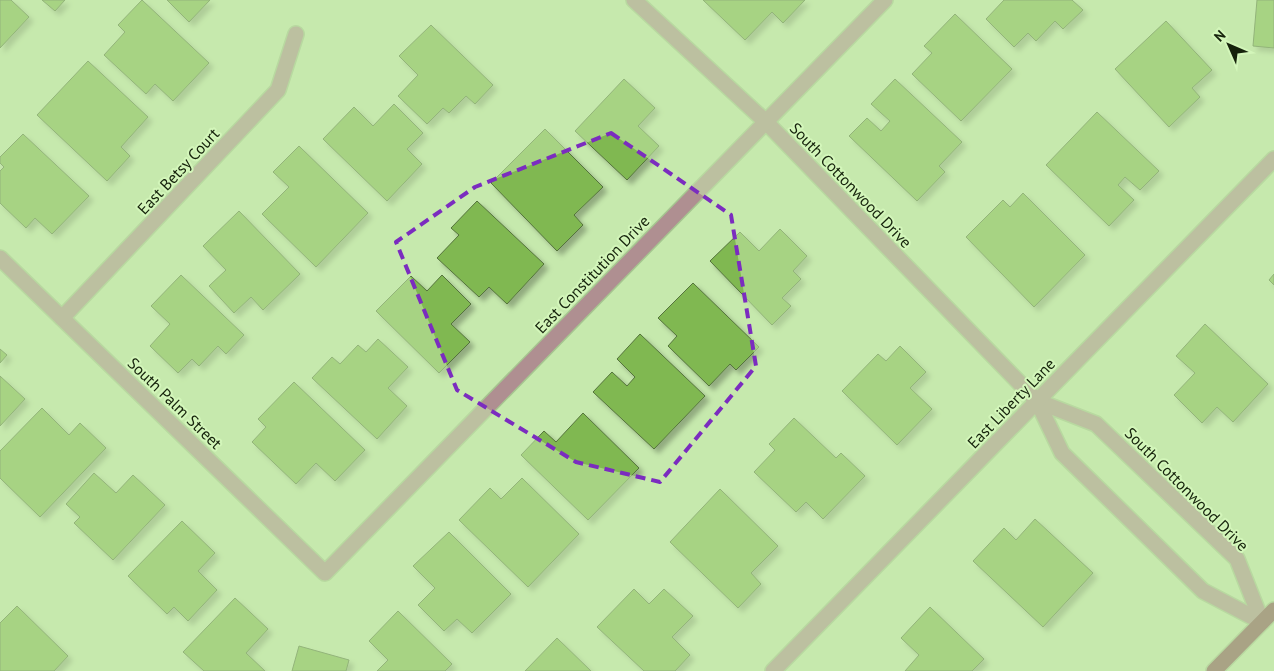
<svg xmlns="http://www.w3.org/2000/svg" width="1274" height="671" font-family="'PT Sans',sans-serif">
	<style>
		.building { fill: #80b851; stroke: #54733c; filter: url(#shadow) }
		.lines { fill: none; stroke-linecap: round; stroke-linejoin: round }
		.street-casing { stroke: #a6c590; stroke-width: 18 }
		.primary-casing { stroke: #a6c590; stroke-width: 18 }
		.street { stroke: #af8f91; stroke-width: 15 }
		.primary { stroke: #854e54; stroke-width: 15 }
		.marked { fill: none; stroke: #7b2cbf; stroke-width: 4; stroke-dasharray: 10 6; stroke-linejoin: round }
		.labels { text-anchor: middle; stroke-width: 4; stroke-linejoin: round; paint-order: stroke }
		.street-label { font-size: 16px; fill: #15220b; stroke: #d3f6ba }
	</style>
	<defs>
		<filter id="shadow"><feDropShadow dx="4.5" dy="4.5" stdDeviation="2.5" flood-color="#0004"/></filter>
	</defs>
	<rect width="100%" height="100%" fill="#c6e9ad"/>
	<g class="building">
		<path d="M0,0h11l18,17 -29,31z"/>
		<path d="M42,0h23l-10,11z"/>
		<path d="M142,0l67,63 -36,38 -18,-17 -9,10 -42,-39 21,-23 -7,-7z"/>
		<path d="M167,0h43l-21,22z"/>
		<path d="M703,0h102l-22,23 -11,-11 -27,28z"/>
		<path d="M1004,0h68l11,10 -20,19 -8,-8 -19,20 -8,-8 -14,14 -28,-28z"/>
		<path d="M1257,0h17v48l-21,-2z"/>
		<path d="M955,14l57,55 -51,52 -49,-47 20,-21 -8,-7z"/>
		<path d="M1166,21l46,49 -20,18 8,9 -31,30 -54,-58z"/>
		<path d="M431,25l62,60 -18,19 -9,-8 -17,17 -6,-5 -16,16 -29,-28 20,-21 -19,-19z"/>
		<path d="M88,61l60,56 -27,30 9,9 -23,25 -70,-66z"/>
		<path d="M624,79l31,29 -17,18 21,20 -32,34 -52,-49z"/>
		<path d="M895,79l67,63 -23,24 6,6 -28,29 -68,-65 18,-18 14,13 9,-10 -19,-17z"/>
		<path d="M394,104l29,29 -16,16 15,15 -35,37 -64,-62 31,-32 19,19z"/>
		<path d="M1097,112l62,59 -19,19 -15,-13 -7,8 16,15 -25,26 -63,-61z"/>
		<path d="M545,129l58,58 -29,28 9,10 -26,26 -66,-68z"/>
		<path d="M23,134l66,62 -37,38 -17,-16 -9,10 -26,-25v-32l4,-4 -4,-4v-6z"/>
		<path d="M299,146l69,67 -52,54 -54,-53 27,-27 -16,-15z"/>
		<path d="M1023,193l62,62 -51,52 -68,-70 37,-37 7,7z"/>
		<path d="M477,201l67,63 -37,40 -18,-17 -10,10 -42,-39 22,-23 -8,-7z"/>
		<path d="M239,211l61,63 -37,36 -12,-13 -17,16 -25,-27 17,-16 -23,-24z"/>
		<path d="M780,229l27,27 -14,15 8,8 -19,19 9,8 -19,19 -62,-64 30,-29 19,19z"/>
		<path d="M1274,274v11l-5,-5z"/>
		<path d="M181,275l63,60 -18,19 -8,-8 -19,20 -7,-7 -14,14 -28,-27 20,-22 -19,-18z"/>
		<path d="M442,275l29,29 -20,20 19,18 -31,31 -63,-62 35,-35 16,15z"/>
		<path d="M693,283l66,64 -23,23 -6,-6 -21,22 -41,-40 9,-10 -19,-18z"/>
		<path d="M1205,324l63,60 -35,38 -16,-15 -15,16 -28,-28 21,-22 -19,-17z"/>
		<path d="M640,334l65,62 -51,53 -61,-57 19,-20 15,14 8,-9 -18,-18z"/>
		<path d="M378,339l30,28 -20,21 19,18 -30,33 -65,-61 20,-21 8,7 18,-19 8,7z"/>
		<path d="M900,346l26,26 -16,16 22,21 -35,36 -55,-54 36,-37 8,7z"/>
		<path d="M0,349l7,6 -7,8z"/>
		<path d="M0,376l25,23 -25,27z"/>
		<path d="M294,382l71,68 -30,31 -19,-18 -20,21 -44,-42 14,-15 -8,-8z"/>
		<path d="M42,408l27,27 11,-12 26,25 -66,69 -40,-39v-27z"/>
		<path d="M583,413l56,55 -51,52 -67,-65 23,-24 12,11z"/>
		<path d="M794,418l42,40 5,-5 24,23 -42,43 -17,-17 -10,10 -42,-40 21,-22 -6,-6z"/>
		<path d="M94,473l22,20 17,-18 32,30 -52,55 -39,-37 6,-6 -14,-13z"/>
		<path d="M522,478l57,56 -51,53 -69,-67 31,-32 11,11z"/>
		<path d="M720,489l58,57 -27,27 10,11 -23,24 -68,-66z"/>
		<path d="M1035,519l58,54 -50,54 -70,-66 31,-33 12,12z"/>
		<path d="M182,521l33,32 -17,18 19,19 -29,31 -14,-14 -7,7 -39,-38z"/>
		<path d="M449,532l62,62 -39,39 -15,-14 -13,12 -26,-26 17,-17 -22,-22z"/>
		<path d="M634,589l15,15 15,-15 29,27 -21,21 18,18 -15,16h-31l-47,-44z"/>
		<path d="M235,598l33,31 -22,24 19,18h-61l-21,-19z"/>
		<path d="M17,606l51,50 -14,15h-54v-48z"/>
		<path d="M930,607l54,52 -12,12h-67l14,-16 -18,-17z"/>
		<path d="M398,611l54,53 -7,7h-68l11,-11 -19,-19z"/>
		<path d="M557,638l34,33h-66z"/>
		<path d="M299,646l50,14 -3,11h-54z"/>
	</g>
	<g class="lines">
		<g class="street-casing">
			<g id="street">
				<path d="M634,0l132,122 271,279 25,52 141,138 59,31"/>
				<path d="M0,258l325,315 560,-573"/>
				<path d="M62,318l216,-228 18,-56"/>
				<path d="M1037,401l59,23 141,135 25,63"/>
				<path d="M773,671l501,-512"/>
			</g>
		</g>
		<g class="primary-casing">
			<path id="primary" d="M1214,671l60,-61"/>
		</g>
		<use href="#street" class="street"/>
		<use href="#primary" class="primary"/>
	</g>
	<path d="M0 0H1274V671H0ZM611,133l120,82 25,151 -96,116 -84,-20 -119,-72 -61,-148 79,-55z" fill="#c6e9ad" fill-opacity=".55" fill-rule="evenodd"/>
	<path class="marked" d="M611,133l120,82 25,151 -96,116 -84,-20 -119,-72 -61,-148 79,-55z"/>
	<g class="labels">
		<g class="street-label">
			<text transform="translate(178 171) rotate(-47)" y="6">East Betsy Court</text>
			<text transform="translate(851 185) rotate(46)" y="6">South Cottonwood Drive</text>
			<text transform="translate(592 274) rotate(-46)" y="6">East Constitution Drive</text>
			<text transform="translate(175 403) rotate(44)" y="6">South Palm Street</text>
			<text transform="translate(1011 403) rotate(-46)" y="6">East Liberty Lane</text>
			<text transform="translate(1187 489) rotate(45)" y="6">South Cottonwood Drive</text>
		</g>
	</g>
	<g transform="translate(1229 45) rotate(315)" stroke="#d3f6ba" stroke-width="4" paint-order="stroke">
	<path d="M0-4L9 19L0 12L-9 19Z" fill="#15220b"/>
	<text y="-8" font-size="14" font-weight="bold" text-anchor="middle" fill="#15220b">N</text>
	</g>
</svg>
